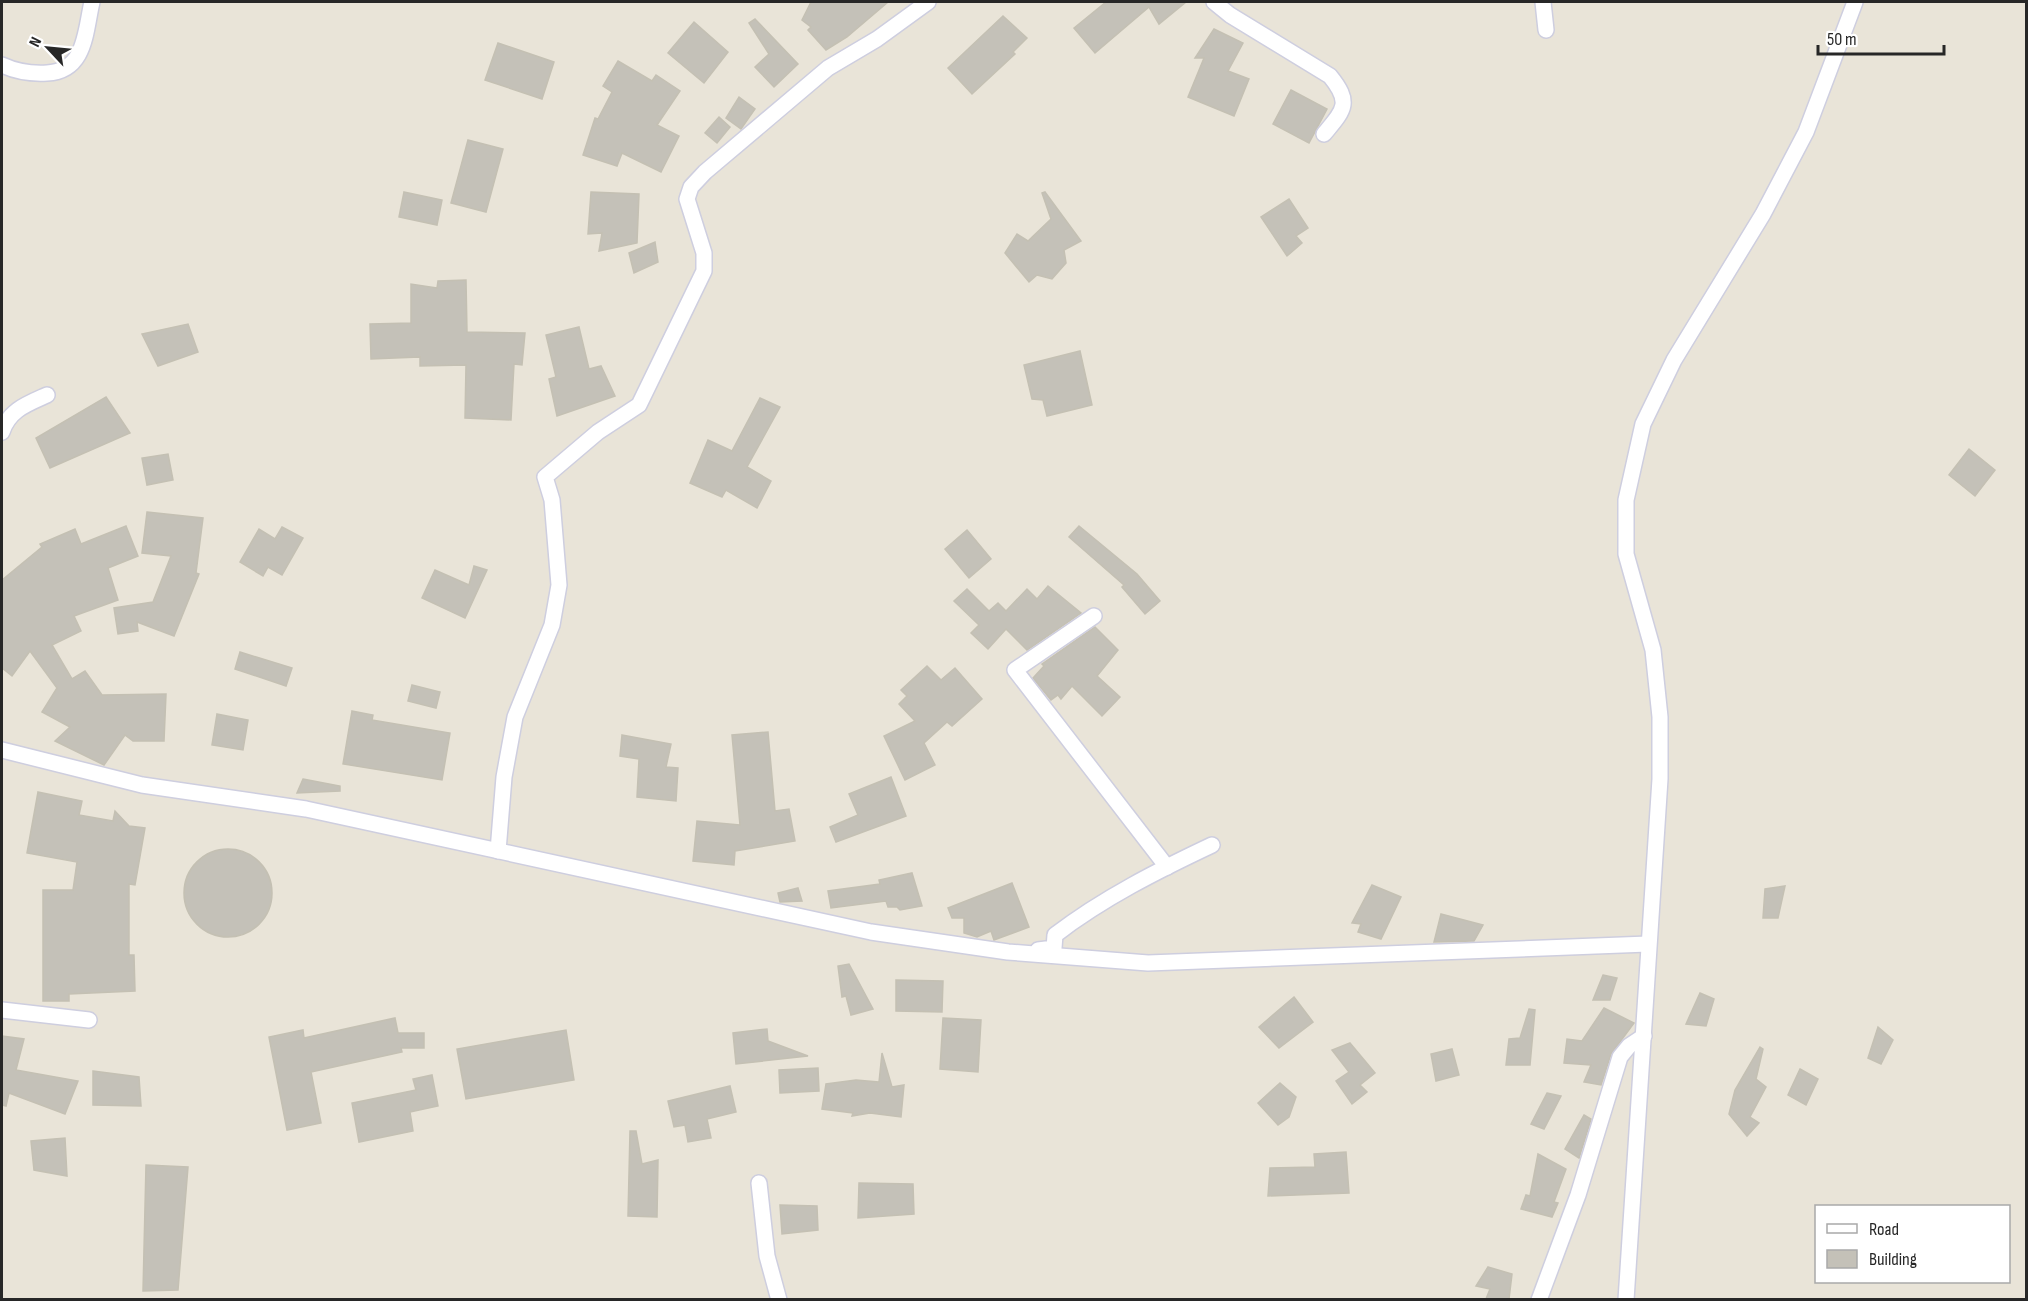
<svg xmlns="http://www.w3.org/2000/svg" width="2028" height="1301" font-family="'Sofia Sans Condensed',sans-serif">
	<style>
		.building { fill: #c4c1b8; stroke: #c4c0b3; stroke-width: 1.5 }
		.lines { fill: none; stroke-linecap: round; stroke-linejoin: round }
		.street-casing { stroke: #cecedf; stroke-width: 18 }
		.street { stroke: #fff; stroke-width: 15 }
	</style>
	<rect width="100%" height="100%" fill="#e9e4d8"/>
	<g class="building">
		<path d="M811,2h77l-41,35 -21,13 -18,-20 3,-3 -9,-7z"/>
		<path d="M1106,2h80l-27,22 -10,-17 -54,46 -21,-25z"/>
		<path d="M1003,16l24,22 -14,14 2,2 -43,40 -24,-26z"/>
		<path d="M755,19l43,45 -24,23 -19,-20 14,-13 -20,-31z"/>
		<path d="M694,22l34,30 -24,31 -36,-30z"/>
		<path d="M1214,29l29,14 -15,28 21,8 -15,37 -46,-19 16,-39h-9z"/>
		<path d="M498,43l56,19 -12,37 -57,-19z"/>
		<path d="M618,61l34,20 4,-6 24,16 -23,34 22,11 -18,36 -39,-19 -5,13 -34,-11 12,-37 3,1 14,-27 -9,-6z"/>
		<path d="M1291,90l36,19 -18,34 -36,-19z"/>
		<path d="M739,97l16,12 -14,20 -15,-11z"/>
		<path d="M719,117l11,10 -13,16 -12,-10z"/>
		<path d="M468,140l35,9 -17,63 -35,-9z"/>
		<path d="M404,192l38,8 -5,25 -38,-8z"/>
		<path d="M591,192l48,2 -2,49 -38,8 3,-18 -14,1z"/>
		<path d="M1045,192l36,49 -17,9 2,13 -14,16 -15,-4 -8,7 -24,-29 12,-19 11,7 23,-22 -9,-26z"/>
		<path d="M1289,199l19,29 -12,8 6,7 -15,13 -26,-39z"/>
		<path d="M655,242l3,20 -24,11 -5,-20z"/>
		<path d="M466,280l1,52 58,1 -3,32 -8,-1 -3,56 -46,-2 1,-53 -46,1v-9l-49,2 -1,-35 41,-1v-39l26,4 1,-7z"/>
		<path d="M188,324l10,28 -40,14 -16,-32z"/>
		<path d="M579,327l10,42 12,-3 14,30 -58,20 -8,-37 7,-2 -10,-42z"/>
		<path d="M1080,351l12,54 -45,11 -4,-16 -11,-1 -8,-34z"/>
		<path d="M106,397l24,36 -80,35 -14,-30z"/>
		<path d="M760,398l20,9 -33,60 24,14 -14,27 -31,-18 -4,7 -32,-14 18,-43 24,11z"/>
		<path d="M1969,449l26,21 -20,26 -26,-21z"/>
		<path d="M168,454l5,26 -26,5 -5,-27z"/>
		<path d="M147,512l56,6 -7,55 3,1 -25,62 -37,-14 1,9 -20,3 -4,-26 39,-6 18,-46 -29,-3z"/>
		<path d="M126,526l12,30 -30,12 10,32 -44,16 7,15 -29,14 20,34 13,-8 17,24 64,-1 -2,47h-31l-8,-6 -21,30 -49,-24 15,-14 -28,-15 15,-24 -27,-37 -18,25 -10,-8v-88l40,-33 -2,-3 35,-15 6,15z"/>
		<path d="M1079,526l58,48 23,27 -15,13 -23,-27 2,-2 -55,-48z"/>
		<path d="M282,527l21,11 -21,37 -14,-8 -5,9 -23,-14 19,-33 16,10z"/>
		<path d="M967,530l24,29 -22,19 -24,-29z"/>
		<path d="M474,566l13,4 -22,48 -43,-20 13,-28 34,15z"/>
		<path d="M1048,586l33,27 -54,37 -21,-21 -18,20 -17,-16 8,-8 -25,-24 13,-12 22,22 9,-8 8,8 21,-22 10,10z"/>
		<path d="M1095,627l23,23 -21,26 23,21 -18,19 -30,-30 -11,13 -3,-4 -7,5 -18,-22 11,-12 -2,-2z"/>
		<path d="M240,652l52,16 -6,18 -51,-17z"/>
		<path d="M927,666l14,14 14,-12 27,31 -30,27 -5,-4 -23,21 11,22 -30,15 -21,-44 31,-15 -16,-17 8,-8 -6,-6z"/>
		<path d="M412,685l28,7 -4,16 -28,-7z"/>
		<path d="M352,711l21,4 -1,5 78,13 -8,47 -99,-16z"/>
		<path d="M217,714l31,6 -5,30 -31,-5z"/>
		<path d="M768,732l7,79 14,-2 6,32 -60,10 -1,14 -41,-4 4,-40 43,4 -8,-90z"/>
		<path d="M622,735l49,9 -5,23 12,1 -2,33 -39,-4 2,-38 -19,-3z"/>
		<path d="M891,777l15,39 -70,26 -6,-15 28,-12 -9,-21z"/>
		<path d="M303,779l37,7v5l-43,2z"/>
		<path d="M38,792l44,9 -3,14 34,6 2,-10 14,15 16,2 -10,57 -6,-1v71h5l1,36 -66,3v7h-26v-111h30l4,-28 -50,-9z"/>
		<circle cx="228" cy="893" r="44"/>
		<path d="M912,873l10,33 -22,4 -3,-3h-9l-2,-6 -55,7 -3,-17 52,-7 -1,-4z"/>
		<path d="M1012,883l17,44 -35,13 -3,-9 -14,6 -13,-4v-15h-12l-4,-10z"/>
		<path d="M1372,885l29,12 -20,42 -23,-7 3,-8 -9,-1z"/>
		<path d="M1785,886l-7,32h-15l2,-29z"/>
		<path d="M798,888l4,13 -22,1 -2,-9z"/>
		<path d="M1441,914l42,11 -9,16 -40,1z"/>
		<path d="M849,964l24,45 -22,6 -5,-19 -4,1 -4,-31z"/>
		<path d="M1603,975l14,3 -7,22h-17z"/>
		<path d="M896,980l47,1 -1,31 -46,-1z"/>
		<path d="M1700,993l14,6 -8,27 -20,-2z"/>
		<path d="M1294,997l19,25 -34,26 -20,-21z"/>
		<path d="M1604,1008l30,15 -23,31 -10,31 -17,-3 7,-17 -27,-2 3,-24 15,2z"/>
		<path d="M1529,1009l6,1 -5,55h-24l3,-26 11,-1z"/>
		<path d="M395,1018l3,15h26v15h-23l1,4 -91,20 10,51 -34,7 -18,-93 34,-7 1,8z"/>
		<path d="M943,1018l38,2 -3,52 -38,-3z"/>
		<path d="M1878,1027l15,13 -12,24 -13,-6z"/>
		<path d="M767,1029l1,12 40,15 -72,8 -3,-31z"/>
		<path d="M566,1030l8,50 -108,19 -9,-50z"/>
		<path d="M2,1036l22,3 -8,31 62,11 -13,33 -56,-21 -3,13 -4,-1z"/>
		<path d="M1350,1043l25,30 -15,12 7,7 -15,12 -16,-23 13,-9 -17,-22z"/>
		<path d="M1760,1047l3,2 -7,30 10,8 -16,30 9,6 -12,13 -18,-22 6,-24z"/>
		<path d="M1452,1049l7,26 -23,6 -5,-27z"/>
		<path d="M882,1053l10,34 12,-2 -3,32 -31,-4 -18,3 1,-3 -31,-4 4,-25 30,-4 23,2z"/>
		<path d="M818,1068l1,23 -39,2 -1,-23z"/>
		<path d="M1800,1069l18,10 -12,26 -18,-10z"/>
		<path d="M93,1071l46,6 2,29 -48,-1z"/>
		<path d="M432,1075l6,31 -28,6 3,19 -54,11 -7,-39 64,-13 -3,-11z"/>
		<path d="M1280,1083l16,14 -7,20 -11,8 -20,-22z"/>
		<path d="M730,1086l6,26 -29,7 4,19 -23,4 -3,-17 -11,2 -6,-26z"/>
		<path d="M1547,1093l14,3 -17,33 -13,-5z"/>
		<path d="M1584,1115l7,4 -12,39 -14,-9z"/>
		<path d="M630,1131h6l6,33 16,-4 -1,57 -29,-1z"/>
		<path d="M65,1138l2,38 -33,-6 -3,-29z"/>
		<path d="M1346,1152l3,41 -81,3 2,-28 45,-1 -1,-13z"/>
		<path d="M1538,1154l28,15 -12,33 4,1 -6,14 -31,-8 5,-14 4,1z"/>
		<path d="M146,1165l42,2 -10,123 -35,1z"/>
		<path d="M859,1183l54,1 1,30 -56,4z"/>
		<path d="M780,1205l37,1 1,24 -36,4z"/>
		<path d="M1488,1267l24,7 -3,25h-23l4,-10 -14,-3z"/>
	</g>
	<g class="lines">
		<g class="street-casing">
			<g id="street">
				<path d="M1214,2l16,13 100,61c22,27 14,34 -6,58"/>
				<path d="M1543,2l3,28"/>
				<path d="M2,65c15,7 28,9 45,8 39,-2 38,-41 45,-71"/>
				<path d="M2,432c7,-22 25,-28 45,-37"/>
				<path d="M1094,616l-79,54 152,197"/>
				<path d="M2,750l140,35 164,24 565,123 137,20 140,11 500,-19"/>
				<path d="M498,851l6,-74 11,-60 37,-92 7,-40 -7,-85 -7,-23 53,-45 41,-27 65,-134v-18l-17,-54 4,-12 14,-15 123,-104 49,-29 51,-37"/>
				<path d="M1038,950l16,-2 1,-13c48,-37 104,-65 157,-90"/>
				<path d="M2,1010l87,10"/>
				<path d="M759,1183l8,73 12,44"/>
				<path d="M1539,1300l39,-105 42,-138 9,-11 15,-10"/>
				<path d="M1626,1300l34,-521v-62l-7,-67 -27,-96v-54l17,-76 31,-64 89,-146 43,-82 49,-130"/>
			</g>
		</g>
		<use href="#street" class="street"/>
	</g>
	<rect width="2028" height="1301" fill="none" stroke="#272727" stroke-width="6"/>
	<rect x="1815" y="1205" width="195" height="78" fill="#ffffff" stroke="#a9a9a9" stroke-width="1.5"/>
	<rect x="1827" y="1224" width="30" height="9" fill="#ffffff" stroke="#a9a9a9" stroke-width="1.5"/>
	<text x="1869" y="1235" font-size="18" fill="#272727">Road</text>
	<rect x="1827" y="1250" width="30" height="18" fill="#c4c1b8" stroke="#a9a9a9" stroke-width="1.5"/>
	<text x="1869" y="1265" font-size="18" fill="#272727">Building</text>
	<g transform="translate(48 48) rotate(296)" stroke="#ffffff" stroke-width="4.5" paint-order="stroke">
	<path d="M0-4.5L10 22L0 15L-10 22Z" fill="#272727"/>
	<text y="-9" font-size="16" font-weight="bold" text-anchor="middle" fill="#272727">N</text>
	</g>
	<path d="M1818 45v9h126v-9" fill="none" stroke="#272727" stroke-width="3"/>
	<text x="1827" y="45" font-size="18" fill="#272727" stroke="#ffffff" stroke-width="4.5" paint-order="stroke">50 m</text>
</svg>
